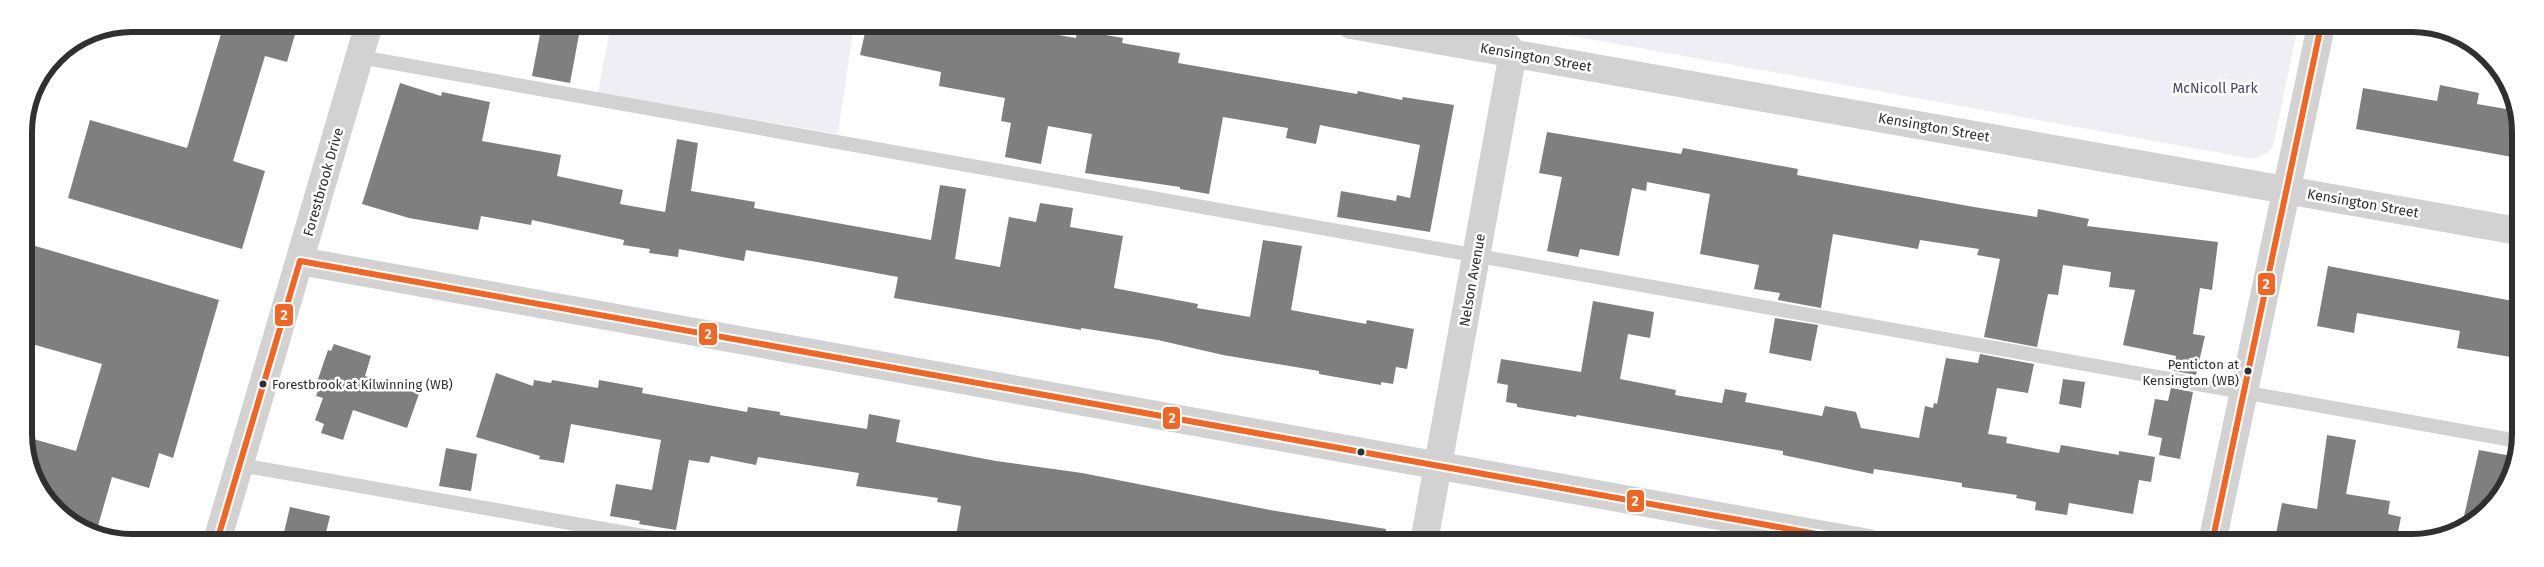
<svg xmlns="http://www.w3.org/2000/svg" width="2544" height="567" font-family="'Fira Sans',sans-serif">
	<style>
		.green { fill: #efeef5 }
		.building { fill: #7f7f7f }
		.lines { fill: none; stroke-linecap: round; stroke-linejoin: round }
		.lane { stroke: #d2d2d2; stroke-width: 14 }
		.street { stroke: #d2d2d2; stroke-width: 28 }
		.bus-1-casing { stroke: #fff; stroke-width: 10 }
		.bus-1 { stroke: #f26522; stroke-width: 6 }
		.bus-dot { fill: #303030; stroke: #fff; stroke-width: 2 }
		.labels { text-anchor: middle; stroke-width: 5; stroke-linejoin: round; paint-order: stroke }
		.bus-label { font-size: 13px; fill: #303030; stroke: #fff; text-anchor: end }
		.street-label { font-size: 14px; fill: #303030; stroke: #fff }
		.park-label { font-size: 14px; fill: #4c4268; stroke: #fff }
		.rim { fill: none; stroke: #303030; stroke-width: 6 }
		.line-badge { stroke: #fff; stroke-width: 2 }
		.badge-label { font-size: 14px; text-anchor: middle; font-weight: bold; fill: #fff }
	</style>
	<rect width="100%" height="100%" fill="#fff"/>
	<g class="green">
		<path d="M611,24h243l-16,110 -240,-41z"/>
		<path d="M1512,25l786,1 -25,121 -7,7 -12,5z"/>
	</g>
	<g class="building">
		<path d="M224,24h74l-11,38 -22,-6 -32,105 32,10 -23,78 -174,-51 22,-78 97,28z"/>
		<path d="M542,24h39l-11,59 -38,-7z"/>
		<path d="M867,24h61l22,5 1,-5 48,1 77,13 1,-8 46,8 -1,5 58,10 -2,10 179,31 1,-3 44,9 1,-3 51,8 -24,127 -93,-15 4,-26 55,10 1,-6 13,3 10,-53 -100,-20 -4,19 -30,-6 2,-10 -65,-11 -14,77 -29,-5v-2l-95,-14 7,-39 -44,-8 -7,38 -36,-7 6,-34 -10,-2 4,-23 -66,-12 2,-14 -81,-17z"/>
		<path d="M400,83l41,13 1,-4 48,10 -8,39 79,14 -4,21 66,14 -3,14 45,8 12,-73 21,4 -7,48 64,11 -1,6 177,32 9,-55 26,4 -11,70 45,8 9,-50 27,5 4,-19 33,5 -3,19 53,9 -9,52 84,16 -1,4 53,9 13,-77 39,6 -11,64 75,14 1,-4 47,9 -7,40 -11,-2 -3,17 -12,-2v3l-62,-11v-3l-96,-16 -65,-15 -77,-12v2l-187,-32 4,-21 -81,-15 -71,-12 -2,11 -65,-12 -1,8 -29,-4 1,-4 -27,-4 1,-5 -92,-20 -1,5 -50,-9 -3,14 -69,-12 -47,-14z"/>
		<path d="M2440,85l39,8 -2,11 41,7v47l-162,-29 7,-41 74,13z"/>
		<path d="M1547,132l134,22 2,-6 115,21 -1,6 177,32 63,10 1,-8 51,10 -2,7 131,16 -6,48 -12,-2 -7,46 12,2 -9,39 -22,-4 2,-15 -53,-11 12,-55 -26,-3 2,-15 -48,-7 -5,30 -10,-1 -11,53 -53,-10 16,-78 -23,-4 2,-6 -59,-9 -2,9 -85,-15 -12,74 -43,-8 2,-7 -26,-4 5,-24 -59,-11 10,-60 -63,-12 -1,9 -14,-3 -13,68 -39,-7 -2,8 -31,-6 15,-74 -23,-4z"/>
		<path d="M25,243l194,57 -46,158 -14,-5 -10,35 -37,-11 -16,56 -40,-22 -30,-55v-19l50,14 26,-87 -77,-22z"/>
		<path d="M2328,266l190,36v39h-4l-3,16 -54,-9 3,-17 -103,-18 -3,20 -37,-7z"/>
		<path d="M1593,301l61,11 -4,26 -22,-4 -8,45 56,11 -1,5 47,8 3,-14 22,4 -2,9 77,14 3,-10 31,6 5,16 58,10 6,-32 8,2 1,-5 3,1 9,-46 32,5 2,-9 54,10 -6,29 -31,-5 -9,46 19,3 -1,6 53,10 2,-8 58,10v-4l36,6 -4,25 -12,-2 -6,34 -64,-11 -2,12 -32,-5 1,-8 -20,-4 1,-3 -55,-8v-4l-88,-14 -1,5 -90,-19v-4l-206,-36 -1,2 -59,-10v-3l-11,-2 2,-17 -11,-2 4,-24 80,13z"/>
		<path d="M1775,318l43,7 -7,36 -42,-8z"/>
		<path d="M334,344l37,12 -6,20 54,18 -12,34 -54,-18 -10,30 -22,-7 3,-9 -9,-4 8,-22 -7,-2 5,-13 -4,-1 11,-32 3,1z"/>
		<path d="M496,373l37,13 1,-6 17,3 1,-3 46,8 1,-8 44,8 -1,5 105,19 1,-5 32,5v3l87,14 2,-15 31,6 -4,22 100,19 86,12 188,37 116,19 -1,13h-161l-51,-9 -2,9h-216l6,-36 -24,-4 1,-4 -82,-12 3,-13 -101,-16 -2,8 -45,-9 -2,7 -20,-3 -13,70 -37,-6 1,-3 -30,-5 6,-32 36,6 9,-50 -90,-16 -7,39 -25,-4 1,-3 -64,-19z"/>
		<path d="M2063,379l22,3 -4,26 -22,-4z"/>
		<path d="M2171,388l22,4 -13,67 -21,-4 3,-17 -14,-3 7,-36 13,2z"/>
		<path d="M2327,435l29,5 -10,54 44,7 -2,13 13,3 -5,26h-96l-25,-4 7,-36 35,6z"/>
		<path d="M446,448l31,6 -6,37 -32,-5z"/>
		<path d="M2479,450l38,7 -34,59 -21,9z"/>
		<path d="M290,507l40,9 -6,25h-42z"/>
	</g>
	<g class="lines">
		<g class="lane">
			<path d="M360,57l2158,384"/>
			<path d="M240,465l438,77"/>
		</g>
		<g class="street">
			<path d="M1351,25l1167,206"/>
			<path d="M300,261l1569,282"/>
			<path d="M217,541l152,-517"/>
			<path d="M1424,542l89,-489 -23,-28"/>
			<path d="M2212,543l109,-517"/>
		</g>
		<g class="bus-1-casing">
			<g id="bus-1">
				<path d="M217,541l83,-280 1567,282"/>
				<path d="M2212,543l109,-517"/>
			</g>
		</g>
		<use href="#bus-1" class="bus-1"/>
	</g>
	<g class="bus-dot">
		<circle cx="2248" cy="371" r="4.5"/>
		<circle cx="263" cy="384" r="4.5"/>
		<circle cx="1361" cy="452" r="4.5"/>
	</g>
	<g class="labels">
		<g class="bus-label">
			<text x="2239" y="369">Penticton at<tspan x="2239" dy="16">Kensington (WB)</tspan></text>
			<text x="272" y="389" text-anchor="start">Forestbrook at Kilwinning (WB)</text>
		</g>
		<g class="street-label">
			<text transform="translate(1536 57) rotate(10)" y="5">Kensington Street</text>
			<text transform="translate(1934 127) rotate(10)" y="5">Kensington Street</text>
			<text transform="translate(323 182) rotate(-74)" y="5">Forestbrook Drive</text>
			<text transform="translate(2363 203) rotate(10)" y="5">Kensington Street</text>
			<text transform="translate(1472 280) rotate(-80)" y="5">Nelson Avenue</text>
		</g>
		<g class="park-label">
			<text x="2215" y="93">McNicoll Park</text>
		</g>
	</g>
	<path d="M0 0H2544V567H0ZM132 32H2412A100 100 0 0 1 2512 132V434A100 100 0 0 1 2412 534H132A100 100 0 0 1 32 434V132A100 100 0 0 1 132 32Z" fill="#fff" fill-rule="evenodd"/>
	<path class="rim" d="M132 32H2412A100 100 0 0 1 2512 132V434A100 100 0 0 1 2412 534H132A100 100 0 0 1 32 434V132A100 100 0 0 1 132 32Z"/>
	<g class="line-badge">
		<rect x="2257" y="272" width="19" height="24" rx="5" fill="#f26522"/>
		<rect x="274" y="303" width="20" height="24" rx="5" fill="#f26522"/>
		<rect x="698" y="322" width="20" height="24" rx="5" fill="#f26522"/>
		<rect x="1162" y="406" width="19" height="24" rx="5" fill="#f26522"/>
		<rect x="1626" y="489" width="19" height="24" rx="5" fill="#f26522"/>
	</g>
	<g class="badge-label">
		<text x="2266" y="289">2</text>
		<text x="284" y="320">2</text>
		<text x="708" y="339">2</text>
		<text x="1172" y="423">2</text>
		<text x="1635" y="506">2</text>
	</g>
</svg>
